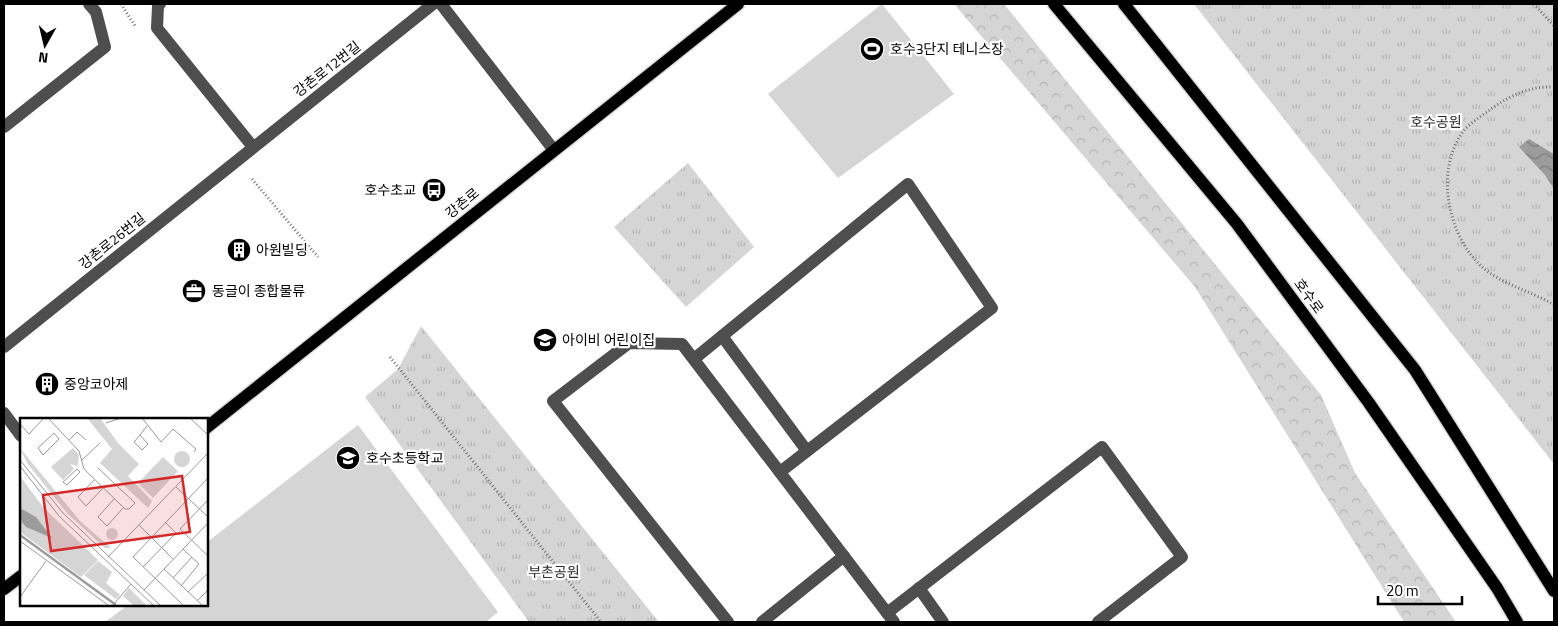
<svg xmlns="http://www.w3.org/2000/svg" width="1558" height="626" font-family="'Titillium Web','Noto Sans KR',sans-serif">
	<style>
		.forest { fill: url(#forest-crowns) }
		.park { fill: url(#park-tufts) }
		.pitch { fill: #d5d5d5 }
		.water { fill: url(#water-waves) }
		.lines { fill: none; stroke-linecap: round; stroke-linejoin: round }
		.major-casing { stroke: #dbdbdb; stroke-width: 15 }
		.path { stroke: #707070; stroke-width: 3; stroke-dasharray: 1 2.5; stroke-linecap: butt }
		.minor { stroke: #4e4e4e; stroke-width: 12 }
		.major { stroke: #000; stroke-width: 12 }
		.labels { text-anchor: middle; stroke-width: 4.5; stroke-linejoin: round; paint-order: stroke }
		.poi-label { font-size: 14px; fill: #000; stroke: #fff; text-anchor: start }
		.street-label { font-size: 14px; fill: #000; stroke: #fff }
		.park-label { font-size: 14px; fill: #2c2c2c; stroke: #fff }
		.inset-river { fill: none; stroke: #9c9c9c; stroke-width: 2.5 }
		.inset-road { fill: none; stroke: #999; stroke-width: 1 }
		.view { fill: #d62828; fill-opacity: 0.15; stroke: #d62828; stroke-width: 2.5 }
		.inset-edge { fill: none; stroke: #000; stroke-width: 2.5 }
	</style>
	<defs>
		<pattern id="forest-crowns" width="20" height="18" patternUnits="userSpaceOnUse" patternTransform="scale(1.25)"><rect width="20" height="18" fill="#d5d5d5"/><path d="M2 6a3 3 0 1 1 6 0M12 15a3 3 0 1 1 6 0" fill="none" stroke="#b5b5b5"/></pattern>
		<pattern id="park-tufts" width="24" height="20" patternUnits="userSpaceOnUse" patternTransform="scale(1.25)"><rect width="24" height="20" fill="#d5d5d5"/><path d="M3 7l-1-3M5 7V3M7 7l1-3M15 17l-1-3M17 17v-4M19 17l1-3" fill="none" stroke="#b5b5b5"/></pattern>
		<pattern id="water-waves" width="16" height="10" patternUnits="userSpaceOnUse" patternTransform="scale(1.25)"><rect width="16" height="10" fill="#9c9c9c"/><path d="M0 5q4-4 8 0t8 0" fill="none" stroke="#7d7d7d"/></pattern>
	</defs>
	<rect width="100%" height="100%" fill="#fff"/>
	<path class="forest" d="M954,4h50l317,391 34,78 101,149h-52l-209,-335z"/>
	<g class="park">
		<path d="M1194,4h360v460z"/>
		<path d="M688,163l66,84 -68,60 -72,-80z"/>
		<path d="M421,326l238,296h-130l-164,-225 33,-28z"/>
	</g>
	<g class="pitch">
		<path d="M882,4l72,90 -116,84 -70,-84z"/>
		<path d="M358,425l140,187 -12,10h-381l23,-17h78v-62z"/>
	</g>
	<path class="water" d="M1529,139l25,15v35l-9,-14 -26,-28z"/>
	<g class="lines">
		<g class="major-casing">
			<g id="major">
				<path d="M1054,4l183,220 132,179 128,185 20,34"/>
				<path d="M1124,4l291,366 139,221"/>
				<path d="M206,428l532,-424"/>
				<path d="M4,589l17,-13"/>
			</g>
		</g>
		<g class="path">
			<path d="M121,4l14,22"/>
			<path d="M1534,4l20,22"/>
			<path d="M1554,87c-24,-1 -43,8 -63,22 -9,7 -22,14 -29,24 -26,38 -15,98 16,130 20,21 52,27 76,42"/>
			<path d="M252,179l66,78"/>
			<path d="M390,357l211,265"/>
		</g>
		<g class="minor">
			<path d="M160,4l-2,2 -1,22 96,119"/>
			<path d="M441,4l112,145"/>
			<path d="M4,127l101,-80 -9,-35 -7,-8"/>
			<path d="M722,336l85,115"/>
			<path d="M4,347l429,-343"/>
			<path d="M694,359l214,-175 84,124 -212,164"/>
			<path d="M4,413l17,23"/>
			<path d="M919,588l24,34"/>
			<path d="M887,613l215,-166 80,110 -84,65"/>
			<path d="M728,622l-175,-221 76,-58 53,1 212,278"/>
			<path d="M762,622l82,-66"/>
		</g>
		<use href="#major" class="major"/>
	</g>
	<defs>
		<g id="stadium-disc" transform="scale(1.25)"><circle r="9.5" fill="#000" stroke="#fff"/><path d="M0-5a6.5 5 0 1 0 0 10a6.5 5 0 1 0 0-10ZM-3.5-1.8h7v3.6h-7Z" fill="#fff"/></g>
		<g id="bus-disc" transform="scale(1.25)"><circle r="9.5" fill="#000" stroke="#fff"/><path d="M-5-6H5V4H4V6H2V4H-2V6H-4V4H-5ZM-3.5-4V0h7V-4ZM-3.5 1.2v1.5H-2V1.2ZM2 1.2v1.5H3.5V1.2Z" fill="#fff"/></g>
		<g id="building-disc" transform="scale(1.25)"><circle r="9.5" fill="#000" stroke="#fff"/><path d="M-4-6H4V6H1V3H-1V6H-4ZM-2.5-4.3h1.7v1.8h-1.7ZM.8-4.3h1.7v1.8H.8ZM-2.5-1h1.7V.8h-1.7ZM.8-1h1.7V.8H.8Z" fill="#fff"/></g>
		<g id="office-disc" transform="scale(1.25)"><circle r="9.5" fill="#000" stroke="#fff"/><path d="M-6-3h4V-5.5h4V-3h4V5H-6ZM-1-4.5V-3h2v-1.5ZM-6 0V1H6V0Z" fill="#fff"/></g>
		<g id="school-disc" transform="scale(1.25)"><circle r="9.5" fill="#000" stroke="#fff"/><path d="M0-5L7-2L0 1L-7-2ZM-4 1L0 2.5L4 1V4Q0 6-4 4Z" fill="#fff"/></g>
	</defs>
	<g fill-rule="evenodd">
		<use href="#stadium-disc" x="872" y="49"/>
		<use href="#bus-disc" x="434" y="190"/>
		<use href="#building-disc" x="239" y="250"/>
		<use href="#office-disc" x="194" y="291"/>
		<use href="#school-disc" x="545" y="340"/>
		<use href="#building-disc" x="47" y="384"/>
		<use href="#school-disc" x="348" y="458"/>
	</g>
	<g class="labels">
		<g class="poi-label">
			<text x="890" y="54">호수3단지 테니스장</text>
			<text x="416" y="195" text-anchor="end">호수초교</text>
			<text x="256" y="255">아원빌딩</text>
			<text x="212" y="296">동글이 종합물류</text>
			<text x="562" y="345">아이비 어린이집</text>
			<text x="64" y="389">중앙코아제</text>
			<text x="366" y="463">호수초등학교</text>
		</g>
		<g class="street-label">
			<text transform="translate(327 69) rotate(-38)" y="5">강촌로12번길</text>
			<text transform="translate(462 203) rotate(-39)" y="5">강촌로</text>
			<text transform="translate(112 241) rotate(-39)" y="5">강촌로26번길</text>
			<text transform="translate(1309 296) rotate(54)" y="5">호수로</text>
		</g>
		<g class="park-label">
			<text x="1436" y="127">호수공원</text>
			<text x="554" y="577">부촌공원</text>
		</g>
	</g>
	<g transform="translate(20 418)">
		<rect width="188" height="188" fill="#fff"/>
		<path d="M0,30l60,73 31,27h-6l-38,-35 -40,-50zM78,143l14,11 -6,11 14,12 -4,4 -32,-24z" fill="#d5d5d5"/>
		<path d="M67,0h13l18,25 21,21 -11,12 24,25 -4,7 -48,-45 12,-14zM53,30l6,7 -1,11 -8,-2 4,5 -11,11 -12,-13zM0,58l23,31 55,53 -17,17 -61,-45zM109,170l17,17h-13l-10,-9z" fill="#d5d5d5"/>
		<path d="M154 41a8 8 0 1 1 16 0a8 8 0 1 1-16 0ZM143,39l15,14 -25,27 -15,-15zM86 116a6 6 0 1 1 12 0a6 6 0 1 1-12 0Z" fill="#d5d5d5"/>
		<path d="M0,90l16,9 16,21 -26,-11 -6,-7z" fill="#9c9c9c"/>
		<path class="inset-river" d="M0,117l96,70"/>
		<path class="inset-road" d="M28,0l31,33 5,18 41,40h4l6,-6 -37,-35M122,0l19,24 12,-13 23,20 -2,3M170,0l18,17M86,5l15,-5M0,6l9,10 15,-16M34,15l5,6 -16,16 -5,-7zM120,17l8,9 -6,6 -8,-8 6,-7 7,-9M49,22l8,-8 9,8M0,42l43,53 97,92M62,42l18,-17M0,48l39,50 94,89M57,51l3,3 -13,13 -4,-3zM74,62l-16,17 8,9 17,-18M156,69l32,30M94,81l-16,18 9,9 16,-18M188,82l-28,29 28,27M119,107l34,34M0,123l88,64M88,139l100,-104M123,149l33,-34 -11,-11M144,151l38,36M153,160l19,-21M161,168l18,-22 -16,-15M124,172l64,-67M168,174l20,-19M0,179l26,-36M177,183l11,-11M93,187l18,-21M163,187l-50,-48 75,-79"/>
		<path class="view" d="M162,58l8,56 -139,19 -8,-56z"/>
		<rect width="188" height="188" class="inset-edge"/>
	</g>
	<rect width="1558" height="626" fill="none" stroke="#000000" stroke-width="10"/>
	<g transform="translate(45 45) rotate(188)" stroke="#ffffff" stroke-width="4" paint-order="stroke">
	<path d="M0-4L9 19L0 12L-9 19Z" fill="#000000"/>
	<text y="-8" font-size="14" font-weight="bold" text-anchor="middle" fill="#000000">N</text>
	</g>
	<path d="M1378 596v8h84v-8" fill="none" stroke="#000000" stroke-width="2.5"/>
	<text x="1386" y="596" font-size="15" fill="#000000" stroke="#ffffff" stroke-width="4" paint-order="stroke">20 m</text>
</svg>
